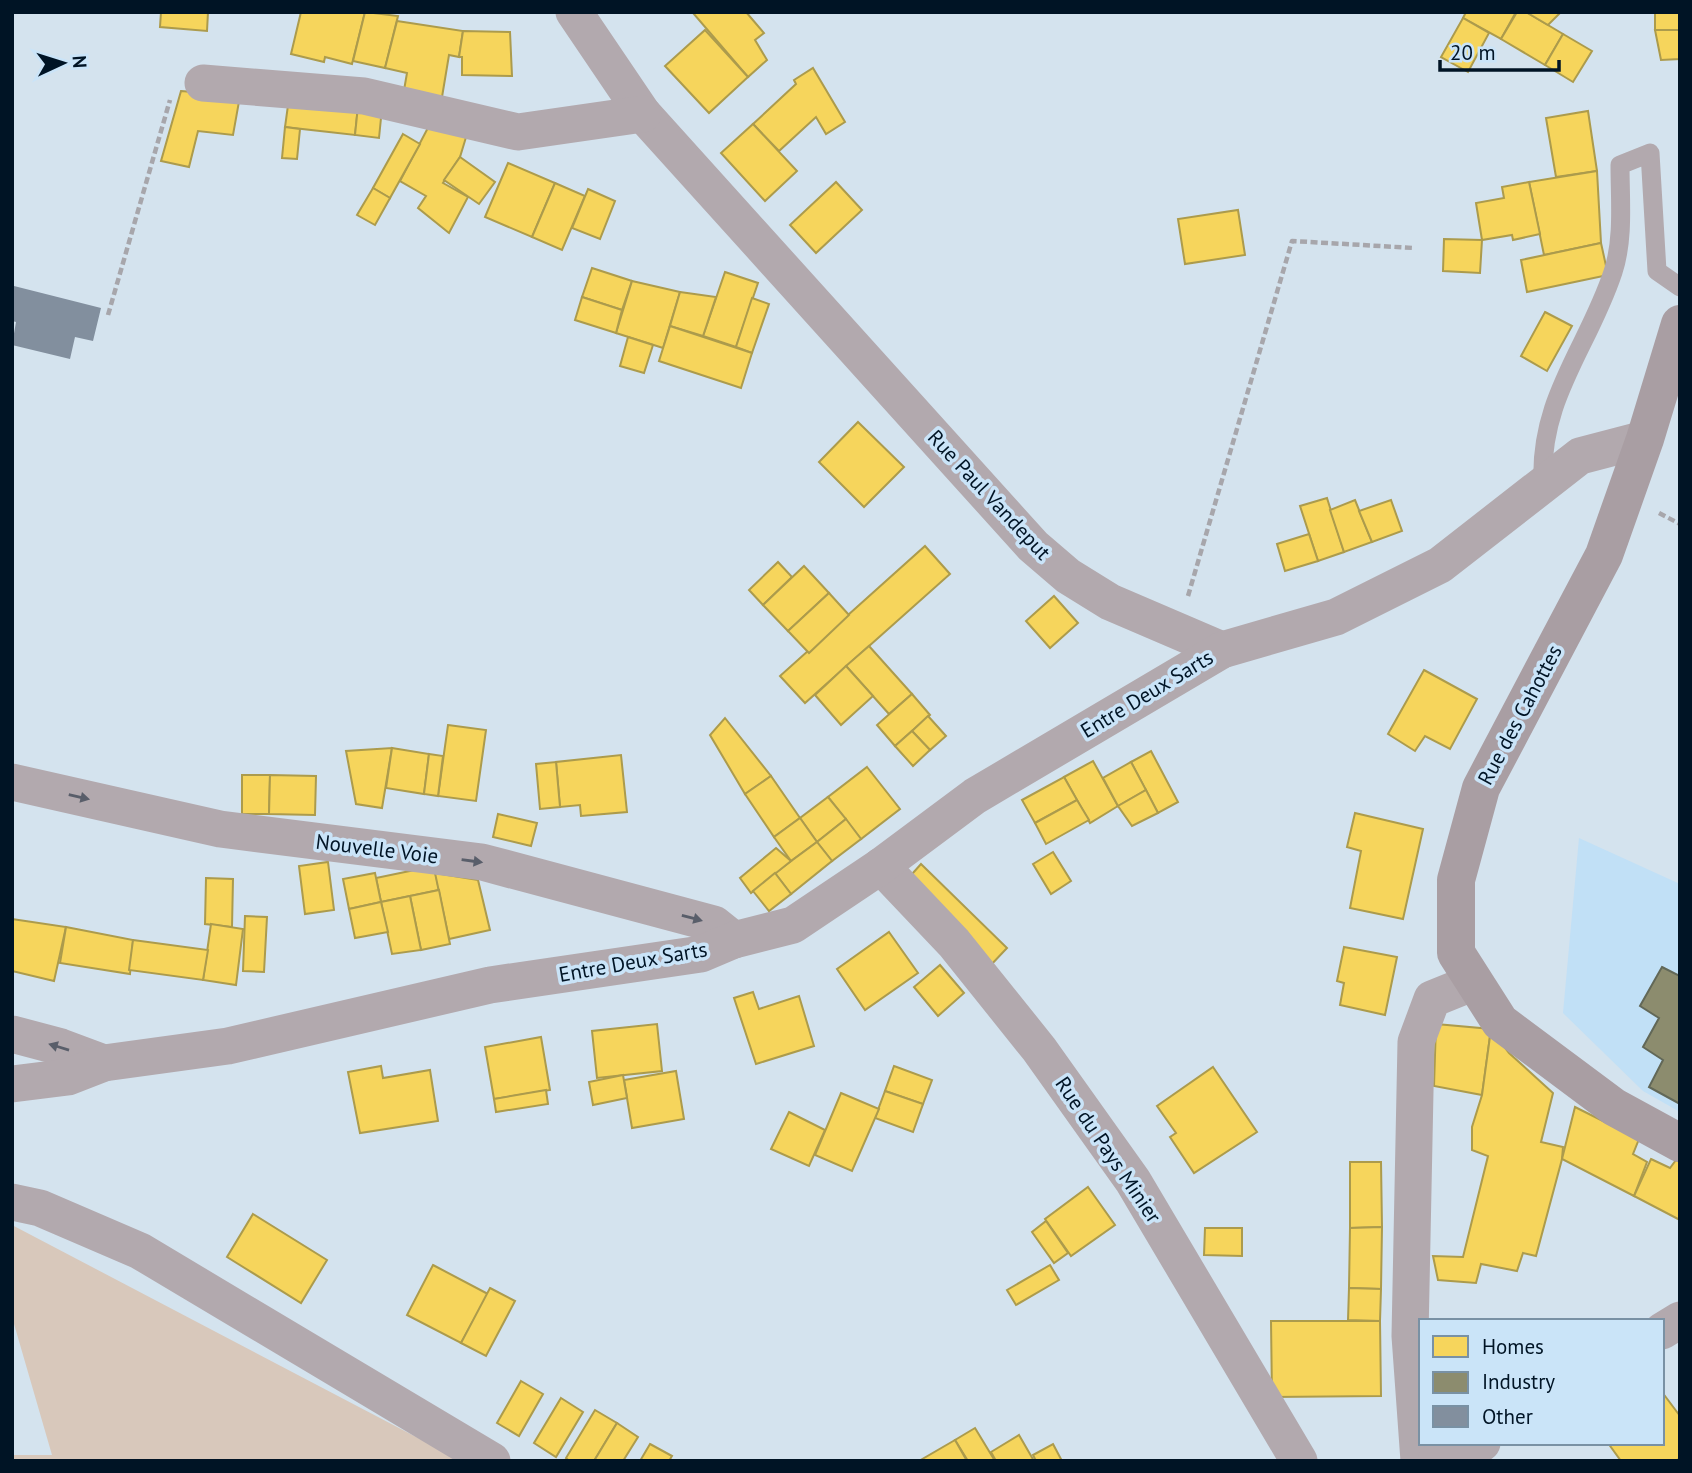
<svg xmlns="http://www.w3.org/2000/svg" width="1692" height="1473" font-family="'PT Sans',sans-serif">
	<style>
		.built { fill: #c1e0f6 }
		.green { fill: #d8c8bb }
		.homes { fill: #f6d55c; stroke: #ac9b4c; stroke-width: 2 }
		.industry { fill: #8c8c6e; stroke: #626858; stroke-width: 2 }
		.building { fill: #828f9e }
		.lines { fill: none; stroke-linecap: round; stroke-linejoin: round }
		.path { stroke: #a7a6ab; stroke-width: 4.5; stroke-dasharray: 7 3.5; stroke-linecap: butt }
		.lane { stroke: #b2a9ae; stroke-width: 19 }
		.street { stroke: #b2a9ae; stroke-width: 37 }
		.secondary { stroke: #a99ea3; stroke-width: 38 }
		.oneway { fill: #595e6a }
		.labels { text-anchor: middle; stroke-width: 7; stroke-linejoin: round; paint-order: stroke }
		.street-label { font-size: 21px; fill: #001425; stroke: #cae4f8 }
	</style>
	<rect width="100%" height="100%" fill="#d4e3ee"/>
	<path class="built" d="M1579,838l101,46v228l-37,-21 -80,-78z"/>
	<path class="green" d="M12,1225l450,236h-450v-6h40l-40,-138z"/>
	<g class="homes">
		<path d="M161,12h47l-1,19 -47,-4z"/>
		<path d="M301,12h64l-13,52 -27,-7 -1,5 -33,-8z"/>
		<path d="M365,12l33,4 -13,52 -32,-7z"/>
		<path d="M746,12l18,21 -9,7 12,20 -19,17 -55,-64z"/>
		<path d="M1466,12h50l-15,27 -38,-21z"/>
		<path d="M1517,12h9l37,22 -18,31 -44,-26z"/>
		<path d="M1526,12h35l-13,13z"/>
		<rect x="1655" y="12" width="25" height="18"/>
		<path d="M1463,18l26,15 -21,39 -27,-15z"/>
		<path d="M397,21l66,10 -4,26 -10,-2 -8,48 -38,-7 4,-23 -22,-5z"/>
		<path d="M705,30l43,47 -39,36 -44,-47z"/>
		<path d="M1655,30h25v29l-19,1z"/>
		<path d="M463,31l47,1 2,44 -50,-1v-18h-3z"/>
		<path d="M1563,34l29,17 -19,31 -28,-17z"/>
		<path d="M813,68l32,54 -19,12 -10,-17 -37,34 -26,-27 43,-40 -2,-4z"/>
		<path d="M181,91l59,5 -7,39 -35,-4 -9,36 -28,-6z"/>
		<path d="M289,98l69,8 -3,29 -70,-8z"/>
		<path d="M358,106l24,2 -3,30 -24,-3z"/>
		<path d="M1588,111l9,60 -41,6 -10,-59z"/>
		<path d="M431,122l36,12 -7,23 -17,26 25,14 -19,36 -31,-25 8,-12 -26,-15z"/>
		<path d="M753,124l44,47 -32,30 -44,-48z"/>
		<path d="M285,127l15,2 -3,30 -15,-1z"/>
		<path d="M403,134l17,10 -30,54 -17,-10z"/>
		<path d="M460,157l35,25 -16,22 -35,-24z"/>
		<path d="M508,163l47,20 -23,54 -47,-20z"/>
		<path d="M1597,171l4,72 -57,12 -15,-73z"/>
		<path d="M836,182l26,28 -46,43 -26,-28z"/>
		<path d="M1529,182l11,52 -27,6 -1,-5 -30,5 -6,-37 28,-5 -2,-11z"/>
		<path d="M555,183l30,13 -23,54 -30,-13z"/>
		<path d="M373,188l17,10 -15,27 -18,-10z"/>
		<path d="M588,189l27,12 -15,38 -28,-11z"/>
		<path d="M1238,210l7,45 -60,9 -7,-45z"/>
		<path d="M1444,239l38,1 -2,33 -37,-2z"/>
		<path d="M1601,243l7,32 -81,17 -6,-32z"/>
		<path d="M592,268l40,13 -10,29 -40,-13z"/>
		<path d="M725,272l33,11 -22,64 -33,-11z"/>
		<path d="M632,281l48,11 -17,56 -47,-15z"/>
		<path d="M680,292l36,5 -13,39 -33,-10z"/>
		<path d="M582,297l40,13 -6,23 -41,-13z"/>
		<path d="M752,298l17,6 -17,49 -16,-6z"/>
		<path d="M1545,312l27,14 -25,45 -26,-15z"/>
		<path d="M670,326l82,27 -11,35 -82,-27z"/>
		<path d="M628,337l25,8 -9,28 -24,-7z"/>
		<path d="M858,422l46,45 -40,40 -45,-45z"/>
		<path d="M1327,498l17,54 -26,9 -18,-55z"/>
		<path d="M1355,500l17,42 -28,10 -14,-42z"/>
		<path d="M1391,500l11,31 -30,11 -13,-31z"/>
		<path d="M1309,534l9,27 -33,10 -8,-27z"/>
		<path d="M925,546l25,28 -145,129 -25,-27z"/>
		<path d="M778,562l14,15 -29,28 -14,-15z"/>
		<path d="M804,566l25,27 -41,38 -25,-26z"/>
		<path d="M829,593l20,22 -40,38 -21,-22z"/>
		<path d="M1054,596l24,27 -28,25 -24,-27z"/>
		<path d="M869,646l43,48 -23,20 -43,-48z"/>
		<path d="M846,666l27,30 -32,29 -26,-30z"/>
		<path d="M1424,670l53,29 -27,50 -25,-13 -10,15 -27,-17z"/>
		<path d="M912,694l18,21 -35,31 -18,-21z"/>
		<path d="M928,716l18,20 -16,14 -18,-19z"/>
		<path d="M725,718l46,58 -26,18 -35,-59z"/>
		<path d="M448,725l38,5 -10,71 -38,-5z"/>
		<path d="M912,731l18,19 -17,16 -18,-20z"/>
		<path d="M392,748l-10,60 -26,-4 -10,-53z"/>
		<path d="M392,748l37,6 -5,40 -38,-6z"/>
		<path d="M1151,751l27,51 -20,11 -27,-51z"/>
		<path d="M429,754l14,2 -5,40 -14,-2z"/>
		<path d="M621,755l6,57 -46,4 -1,-11 -20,2 -4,-45z"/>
		<path d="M1093,761l25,45 -28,17 -26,-46z"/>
		<path d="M556,762l4,45 -20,2 -4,-45z"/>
		<path d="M1131,762l15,28 -28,16 -15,-28z"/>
		<path d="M867,767l33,42 -39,30 -33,-42z"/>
		<path d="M242,775h28l-1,39h-27z"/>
		<path d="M270,775l46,1 -1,39 -46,-1z"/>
		<path d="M771,776l29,42 -26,19 -29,-43z"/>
		<path d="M1064,777l13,23 -42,23 -13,-23z"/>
		<path d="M1146,790l12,23 -26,13 -14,-20z"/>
		<path d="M828,797l18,22 -29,23 -17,-24z"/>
		<path d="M1077,800l12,20 -43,24 -11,-21z"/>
		<path d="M1355,813l68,16 -20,90 -53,-11 11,-57 -14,-4z"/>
		<path d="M498,814l39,9 -6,23 -38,-9z"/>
		<path d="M800,818l17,24 -26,19 -17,-24z"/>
		<path d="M846,819l15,20 -29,22 -15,-19z"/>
		<path d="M817,842l15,19 -41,33 -16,-21z"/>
		<path d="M776,848l15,13 -40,32 -11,-15z"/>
		<path d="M1053,852l18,29 -20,13 -18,-30z"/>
		<path d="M328,862l6,48 -29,4 -6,-48z"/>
		<path d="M921,864l86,84 -18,19 -85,-84z"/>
		<path d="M434,866l5,24 -58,12 -5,-24z"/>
		<path d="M375,873l6,29 -32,7 -6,-30z"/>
		<path d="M435,873l43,7 12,50 -41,9z"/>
		<path d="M775,873l16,21 -22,17 -16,-20z"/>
		<path d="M206,878l27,1 -1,48 -27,-3z"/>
		<path d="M439,890l11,54 -29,6 -11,-54z"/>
		<path d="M410,896l11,54 -29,4 -11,-52z"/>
		<path d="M381,902l7,30 -33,6 -6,-29z"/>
		<path d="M245,916l22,1 -3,55 -21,-1z"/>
		<path d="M12,919l54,8 -12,54 -42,-10z"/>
		<path d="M211,924l32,5 -7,56 -33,-5z"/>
		<path d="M66,927l67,13 -3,34 -70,-11z"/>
		<path d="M889,932l29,41 -53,37 -28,-41z"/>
		<path d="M133,940l75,10 -5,30 -74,-10z"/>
		<path d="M1344,947l53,10 -12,58 -45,-10 4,-22 -7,-2z"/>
		<path d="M940,965l24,28 -26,23 -24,-29z"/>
		<path d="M753,992l6,17 40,-13 15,50 -58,18 -22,-66z"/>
		<path d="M657,1024l5,47 -65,7 -5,-47z"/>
		<path d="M1436,1024l55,5 -9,66 -48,-9z"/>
		<path d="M1491,1029l18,24 44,40 -12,49 22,5 -1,12 -26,97 -13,-3 -6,18 -36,-7 -5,19 -38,-3 -5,-24 30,1 25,-101 -16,-6v-23l10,-32z"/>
		<path d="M541,1037l9,53 -56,9 -9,-52z"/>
		<path d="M381,1066l2,12 47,-8 8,51 -78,12 -12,-61z"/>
		<path d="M894,1066l38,14 -9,24 -38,-13z"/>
		<path d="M1213,1067l44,65 -63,41 -24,-36 6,-4 -19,-27z"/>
		<path d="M676,1071l8,48 -52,9 -8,-48z"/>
		<path d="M623,1075l4,23 -34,7 -4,-23z"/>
		<path d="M546,1090l2,14 -52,8 -2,-13z"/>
		<path d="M885,1091l38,13 -10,28 -38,-14z"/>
		<path d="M841,1093l38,16 -27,62 -37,-16z"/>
		<path d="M1575,1107l64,32 -6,15 14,8 -13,34 -72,-37z"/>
		<path d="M789,1112l36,18 -16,36 -38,-17z"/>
		<path d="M1651,1159l19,9 6,-8 4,2v58l-46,-24z"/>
		<path d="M1350,1162h31l1,65 -32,1z"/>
		<path d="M1088,1187l27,38 -44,31 -26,-37z"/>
		<path d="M253,1214l74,46 -26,43 -74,-46z"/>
		<path d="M1046,1221l22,32 -14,10 -22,-31z"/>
		<path d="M1382,1227l-1,62 -32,-1 1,-60z"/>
		<path d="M1205,1228h37v28l-38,-1z"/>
		<path d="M433,1265l55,29 -27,49 -54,-28z"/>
		<path d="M1050,1265l9,15 -43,25 -9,-15z"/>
		<path d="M490,1288l25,13 -29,55 -25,-13z"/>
		<path d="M1349,1288l32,1 -1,32 -32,-1z"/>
		<path d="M1271,1321h109l1,75 -109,1z"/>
		<path d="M521,1381l22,13 -24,42 -22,-13z"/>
		<path d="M1662,1392l18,24v42l-4,3h-55l-13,-18h54z"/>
		<path d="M561,1398l22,14 -27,45 -22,-14z"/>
		<path d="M595,1410l22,13 -23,38h-25l-3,-3z"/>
		<path d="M617,1423l21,14 -15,24h-29z"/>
		<path d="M975,1428l20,33h-27l-13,-21z"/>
		<path d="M1019,1435l15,26h-38l-5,-9z"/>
		<path d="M955,1440l12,21h-48z"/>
		<path d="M650,1444l22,12 -3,5h-29z"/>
		<path d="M1053,1444l9,17h-26l-3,-6z"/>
	</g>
	<path class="industry" d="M1662,967l18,9v128l-31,-17 14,-27 -20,-13 16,-29 -19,-12z"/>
	<path class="building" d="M14,286l87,22 -8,33 -18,-4 -5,22 -58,-14 4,-23 -4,-1z"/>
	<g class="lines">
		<g class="path">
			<path d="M108,315l62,-215"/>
			<path d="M1659,513l21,11"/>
			<path d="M1188,596l104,-355 122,7"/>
		</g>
		<path class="lane" d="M1543,484c-4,-86 45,-136 70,-212 11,-33 7,-72 7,-107l30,-12 7,118 23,16"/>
		<g class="street">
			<path d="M574,12l69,102 390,432 35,30 42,26 112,48"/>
			<path d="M203,83l161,13 154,36 125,-18"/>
			<path d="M12,782l208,47 262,33 232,62 20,16"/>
			<path d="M881,866l73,77 85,106 94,132 166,280"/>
			<path d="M12,1034l49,13 43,16"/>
			<path d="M12,1084l56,-7 36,-14 124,-17 262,-61 211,-31 33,-14 59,-15 88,-59 94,-70 247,-146 114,-33 104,-52 140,-109 65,-17"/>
			<path d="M12,1202l28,6 100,43 352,210"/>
			<path d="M1662,1331l18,-11"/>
			<path d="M1419,1461l-9,-125 6,-294 16,-43 42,-17"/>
			<path d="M1436,1461l32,-9 14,-9"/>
		</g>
		<path class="secondary" d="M1680,324l-35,115 -41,116 -123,233 -25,92v73l44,69 114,85 66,36"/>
	</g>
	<defs><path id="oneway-solid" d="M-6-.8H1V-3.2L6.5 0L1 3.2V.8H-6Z" transform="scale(1.75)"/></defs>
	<g class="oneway">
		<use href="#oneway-solid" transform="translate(79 797) rotate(13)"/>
		<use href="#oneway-solid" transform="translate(472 861) rotate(8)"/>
		<use href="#oneway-solid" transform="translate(692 918) rotate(15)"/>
		<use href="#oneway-solid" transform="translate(59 1047) rotate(-163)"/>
	</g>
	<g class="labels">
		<g class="street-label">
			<text transform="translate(989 495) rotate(47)" y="7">Rue Paul Vandeput</text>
			<text transform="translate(1147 694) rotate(-31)" y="7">Entre Deux Sarts</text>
			<text transform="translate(1520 715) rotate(-62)" y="7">Rue des Cahottes</text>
			<text transform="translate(377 849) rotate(7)" y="7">Nouvelle Voie</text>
			<text transform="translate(633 962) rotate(-10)" y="7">Entre Deux Sarts</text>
			<text transform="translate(1108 1150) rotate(56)" y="7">Rue du Pays Minier</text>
		</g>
	</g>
	<rect width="1692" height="1473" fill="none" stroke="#001425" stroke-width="28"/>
	<rect x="1419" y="1319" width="245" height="126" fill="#cae4f8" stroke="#7991a4" stroke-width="2"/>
	<rect x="1433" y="1336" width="35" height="21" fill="#f6d55c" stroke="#7991a4" stroke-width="2"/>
	<text x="1482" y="1354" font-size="21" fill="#001425">Homes</text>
	<rect x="1433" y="1372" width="35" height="21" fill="#8c8c6e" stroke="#7991a4" stroke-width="2"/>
	<text x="1482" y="1389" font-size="21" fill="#001425">Industry</text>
	<rect x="1433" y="1406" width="35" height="21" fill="#828f9e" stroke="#7991a4" stroke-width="2"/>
	<text x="1482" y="1424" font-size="21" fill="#001425">Other</text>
	<g transform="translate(63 63) rotate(86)" stroke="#cae4f8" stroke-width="5" paint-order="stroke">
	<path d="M0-5L12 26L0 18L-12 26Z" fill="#001425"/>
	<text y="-10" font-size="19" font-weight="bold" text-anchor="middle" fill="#001425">N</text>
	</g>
	<path d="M1440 60v10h119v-10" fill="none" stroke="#001425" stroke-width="3.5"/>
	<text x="1450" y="60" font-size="21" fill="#001425" stroke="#cae4f8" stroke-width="5" paint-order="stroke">20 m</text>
</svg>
